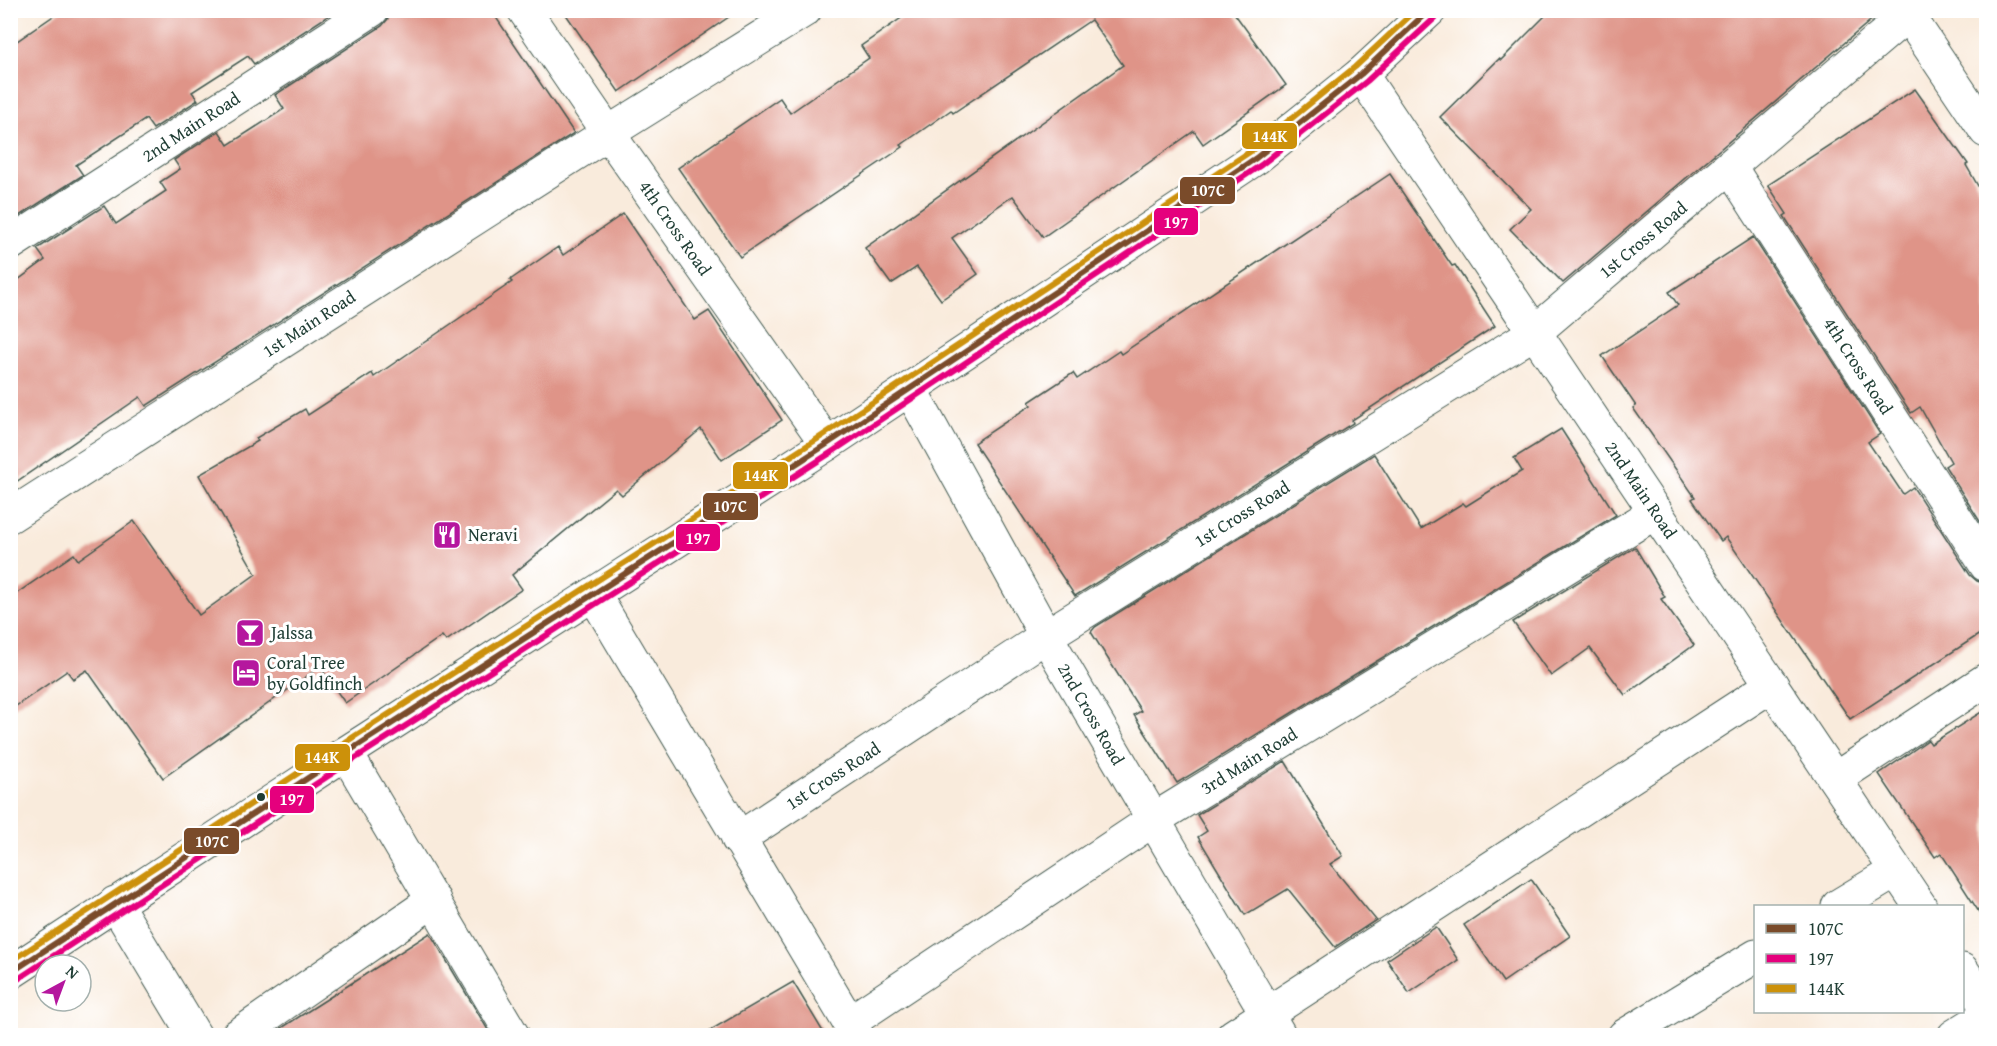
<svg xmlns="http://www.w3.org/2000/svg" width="1997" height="1046" font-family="'Gentium Book Plus',serif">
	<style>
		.building { fill: #df9488 }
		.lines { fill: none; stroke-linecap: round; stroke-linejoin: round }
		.minor-casing { stroke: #40574d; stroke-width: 35 }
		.tertiary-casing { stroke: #40574d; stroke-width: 35 }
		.minor { stroke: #fff; stroke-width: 33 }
		.tertiary { stroke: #fff; stroke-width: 33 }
		.bus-1-casing { stroke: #fff; stroke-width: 10 }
		.bus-2-casing { stroke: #fff; stroke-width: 10 }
		.bus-3-casing { stroke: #fff; stroke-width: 10 }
		.bus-1 { stroke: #7a4b2a; stroke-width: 6 }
		.bus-2 { stroke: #e5007d; stroke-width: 6 }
		.bus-3 { stroke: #cc910a; stroke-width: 6 }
		.bus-dot { fill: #1f3d34; stroke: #fff; stroke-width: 2 }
		.labels { text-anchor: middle; stroke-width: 6; stroke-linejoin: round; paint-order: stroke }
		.street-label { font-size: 18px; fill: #1f3d34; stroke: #fff }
		.poi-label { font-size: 18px; fill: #1f3d34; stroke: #fff; text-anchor: start }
		.line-badge { stroke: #fff; stroke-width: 2 }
		.badge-label { font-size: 16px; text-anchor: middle; font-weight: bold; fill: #fff }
	</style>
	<rect width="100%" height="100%" fill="#fff"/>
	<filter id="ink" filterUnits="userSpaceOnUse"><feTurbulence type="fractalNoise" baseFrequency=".0167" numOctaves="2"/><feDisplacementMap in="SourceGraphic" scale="12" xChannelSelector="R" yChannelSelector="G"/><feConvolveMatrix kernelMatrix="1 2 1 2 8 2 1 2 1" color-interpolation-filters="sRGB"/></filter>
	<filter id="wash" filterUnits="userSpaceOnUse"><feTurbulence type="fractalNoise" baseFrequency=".008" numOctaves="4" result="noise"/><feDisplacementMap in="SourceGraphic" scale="24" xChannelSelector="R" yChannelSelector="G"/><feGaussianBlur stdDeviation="1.35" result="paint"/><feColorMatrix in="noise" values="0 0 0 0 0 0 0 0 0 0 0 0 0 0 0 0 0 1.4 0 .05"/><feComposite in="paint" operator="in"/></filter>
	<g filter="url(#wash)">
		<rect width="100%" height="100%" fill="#f9ebdc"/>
		<g id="blocks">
			<g class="building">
				<path d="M62,10h275l-83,54 -6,-8 -56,36 6,8 -45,29 -7,-10 -70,46 7,10 -67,43 -6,-9v-163z"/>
				<path d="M390,10h101l83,123 -428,273 -6,-9 -130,89v-200l35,-26 -8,-11 67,-43 12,18 50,-33 -6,-9 20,-13 -6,-9 45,-29 9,14 56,-36 -9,-14 107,-69 6,-7z"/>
				<path d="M563,10h176l-120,82z"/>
				<path d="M913,10h319l54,75 -83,59 -9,-13 -151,106 -30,-41 -61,42 26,36 -37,26 -24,-33 -26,17 -26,-36 258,-183 -32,-45 -138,93 -2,-3 -50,35 2,2 -163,110 -62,-89 102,-70 10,15 79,-55 -8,-12z"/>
				<path d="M1551,10h332l-320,273 -53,-54 21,-20 -91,-92 59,-58 2,1z"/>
				<path d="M1915,89l53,75 -2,1 20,35v331l-41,-65 6,-4 -31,-55 -9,6 -127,-197 3,-2 -19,-29z"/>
				<path d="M1390,174l62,92 3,-1 40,61 -143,94 1,3 -278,173 -101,-153 57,-38 -2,-3 44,-29 4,6 42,-28 2,3z"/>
				<path d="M623,214l72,106 14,-9 73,109 -60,40 -21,-31 -79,66 -6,-6 -104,86 10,14 -76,52 -4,-5 -97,67 -25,-36 -157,111 -76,-108 -14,9 -6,-8 -57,39v-112l64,-44 4,6 56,-39 65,94 57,-41 -57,-99 59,-34 -2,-3 49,-29 3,6 64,-42 2,4 138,-95 -2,-2 48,-33 5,8z"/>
				<path d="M1753,237l127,197 -12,8 35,52 10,-7 57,88 7,6 9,3v46l-136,89 -124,-182 -5,4 -29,-42 3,-2 -62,-89 3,-2 -34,-50 76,-51 -9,-13z"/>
				<path d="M1561,429l55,86 -439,268 -43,-68 7,-4 -50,-79 4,-5 279,-173 47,75 42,-26 3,3 56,-35 -8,-13z"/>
				<path d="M1635,547l30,50 -4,2 33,46 -69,50 -35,-47 -39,28 -38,-54z"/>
				<path d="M1986,709v214l-45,-70 -6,4 -56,-83 49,-34 3,4z"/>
				<path d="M1285,761l58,95 -13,8 46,56 -41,27 -47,-58 -43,26 -47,-78 9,-6 -10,-16z"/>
				<path d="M1531,879l39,57 -67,46 -39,-57z"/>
				<path d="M1436,927l22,33 -49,33 -22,-33z"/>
				<path d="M430,933l61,102h-220l20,-13z"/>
				<path d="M793,982l32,53h-123z"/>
			</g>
		</g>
	</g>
	<g filter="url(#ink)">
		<use href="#blocks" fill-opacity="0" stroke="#40574d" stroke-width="1.5"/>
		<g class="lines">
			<g class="minor-casing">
				<g id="minor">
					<path d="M524,10l84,123 219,311"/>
					<path d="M1908,15l78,116"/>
					<path d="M1730,167l256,398"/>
					<path d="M10,244l362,-234"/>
					<path d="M910,389l136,247 234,400"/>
					<path d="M10,516l598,-383 197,-123"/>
					<path d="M594,595l263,441"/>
					<path d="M346,753l167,283"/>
					<path d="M1835,779l151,-99"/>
					<path d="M738,839l308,-203 489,-304 378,-322"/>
					<path d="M1838,906l58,-35"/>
					<path d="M850,1022l303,-202 503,-308"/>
					<path d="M237,1036l197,-136"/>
					<path d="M1233,1036l539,-351"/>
					<path d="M1624,1036l132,-80"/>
					<path d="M1954,1036l32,-20"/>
				</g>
			</g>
			<g class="tertiary-casing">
				<g id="tertiary">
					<path d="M1361,74l559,832"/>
					<path d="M115,903l80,133"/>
					<path d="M1962,970l24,36"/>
					<path d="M10,973l336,-220 481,-309 429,-286 105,-84 69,-64"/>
				</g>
			</g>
			<use href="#minor" class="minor"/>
			<use href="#tertiary" class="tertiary"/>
			<g class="bus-1-casing">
				<path id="bus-1" d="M10,973l336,-220 481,-309 429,-286 105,-84 68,-64"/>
			</g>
			<g class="bus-2-casing">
				<path id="bus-2" d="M15,981l336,-220 481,-309 429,-287 106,-84 69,-64"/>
			</g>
			<g class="bus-3-casing">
				<path id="bus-3" d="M10,962l331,-217 481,-309 429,-285 104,-84 61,-57"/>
			</g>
			<use href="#bus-1" class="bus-1"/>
			<use href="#bus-2" class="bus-2"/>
			<use href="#bus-3" class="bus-3"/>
		</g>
	</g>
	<defs>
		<g id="restaurant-square" transform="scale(1.5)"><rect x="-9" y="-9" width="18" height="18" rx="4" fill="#b5179e" stroke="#fff"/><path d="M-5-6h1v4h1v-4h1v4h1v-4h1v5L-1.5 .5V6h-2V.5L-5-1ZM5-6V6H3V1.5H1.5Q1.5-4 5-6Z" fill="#fff"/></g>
		<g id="bar-square" transform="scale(1.5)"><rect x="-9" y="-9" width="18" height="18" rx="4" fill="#b5179e" stroke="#fff"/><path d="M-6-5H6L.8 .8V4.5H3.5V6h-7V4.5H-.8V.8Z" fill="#fff"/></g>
		<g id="hotel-square" transform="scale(1.5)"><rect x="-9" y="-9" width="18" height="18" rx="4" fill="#b5179e" stroke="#fff"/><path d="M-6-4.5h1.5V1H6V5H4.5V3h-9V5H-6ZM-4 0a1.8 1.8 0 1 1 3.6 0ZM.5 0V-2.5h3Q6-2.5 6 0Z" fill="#fff"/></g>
	</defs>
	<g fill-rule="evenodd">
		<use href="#restaurant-square" x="447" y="535"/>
		<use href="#bar-square" x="250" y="633"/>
		<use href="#hotel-square" x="246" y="673"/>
	</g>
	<circle class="bus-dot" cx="261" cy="797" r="5"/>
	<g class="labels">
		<g class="street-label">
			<text transform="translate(191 127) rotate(-33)" y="6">2nd Main Road</text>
			<text transform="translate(675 228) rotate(55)" y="6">4th Cross Road</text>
			<text transform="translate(1643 240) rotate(-40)" y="6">1st Cross Road</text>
			<text transform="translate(309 324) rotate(-33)" y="6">1st Main Road</text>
			<text transform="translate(1858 366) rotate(57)" y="6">4th Cross Road</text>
			<text transform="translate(1641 490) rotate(56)" y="6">2nd Main Road</text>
			<text transform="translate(1242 514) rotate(-32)" y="6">1st Cross Road</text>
			<text transform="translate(1091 714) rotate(60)" y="6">2nd Cross Road</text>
			<text transform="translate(1249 761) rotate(-32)" y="6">3rd Main Road</text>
			<text transform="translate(833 776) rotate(-33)" y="6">1st Cross Road</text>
		</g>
		<g class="poi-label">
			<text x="468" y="541">Neravi</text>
			<text x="271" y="639">Jalssa</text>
			<text x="267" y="669">Coral Tree<tspan x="267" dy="21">by Goldfinch</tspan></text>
		</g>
	</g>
	<g class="line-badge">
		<rect x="1241" y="122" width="57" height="28" rx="6" fill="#cc910a"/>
		<rect x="1179" y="176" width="57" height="29" rx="6" fill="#7a4b2a"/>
		<rect x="1153" y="207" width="46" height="29" rx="6" fill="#e5007d"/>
		<rect x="732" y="461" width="57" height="29" rx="6" fill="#cc910a"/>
		<rect x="702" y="492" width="57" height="29" rx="6" fill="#7a4b2a"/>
		<rect x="675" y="523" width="46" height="29" rx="6" fill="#e5007d"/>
		<rect x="294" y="743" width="57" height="29" rx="6" fill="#cc910a"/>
		<rect x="269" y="785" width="46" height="29" rx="6" fill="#e5007d"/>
		<rect x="183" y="827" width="57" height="28" rx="6" fill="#7a4b2a"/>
	</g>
	<g class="badge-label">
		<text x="1270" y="142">144K</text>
		<text x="1208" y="196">107C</text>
		<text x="1176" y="228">197</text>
		<text x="761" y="481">144K</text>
		<text x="730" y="512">107C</text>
		<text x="698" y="544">197</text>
		<text x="322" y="763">144K</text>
		<text x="292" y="805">197</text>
		<text x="212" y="847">107C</text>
	</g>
	<rect width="1997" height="1046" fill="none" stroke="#fff" stroke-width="36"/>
	<rect x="1754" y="905" width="210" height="108" fill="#ffffff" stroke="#a5b1ae" stroke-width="1.5"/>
	<rect x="1766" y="924" width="30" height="9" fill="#7a4b2a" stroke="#a5b1ae" stroke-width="1.5"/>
	<text x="1808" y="935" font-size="18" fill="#1f3d34">107C</text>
	<rect x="1766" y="954" width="30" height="9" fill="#e5007d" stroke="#a5b1ae" stroke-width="1.5"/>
	<text x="1808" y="965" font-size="18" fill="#1f3d34">197</text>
	<rect x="1766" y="984" width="30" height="9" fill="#cc910a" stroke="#a5b1ae" stroke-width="1.5"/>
	<text x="1808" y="995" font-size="18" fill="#1f3d34">144K</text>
	<g transform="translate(63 983) rotate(41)"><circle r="28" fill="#ffffff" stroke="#a5b1ae" stroke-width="1.5"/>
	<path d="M0-4.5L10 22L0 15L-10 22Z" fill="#b5179e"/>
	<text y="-9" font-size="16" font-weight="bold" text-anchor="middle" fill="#1f3d34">N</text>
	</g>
</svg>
